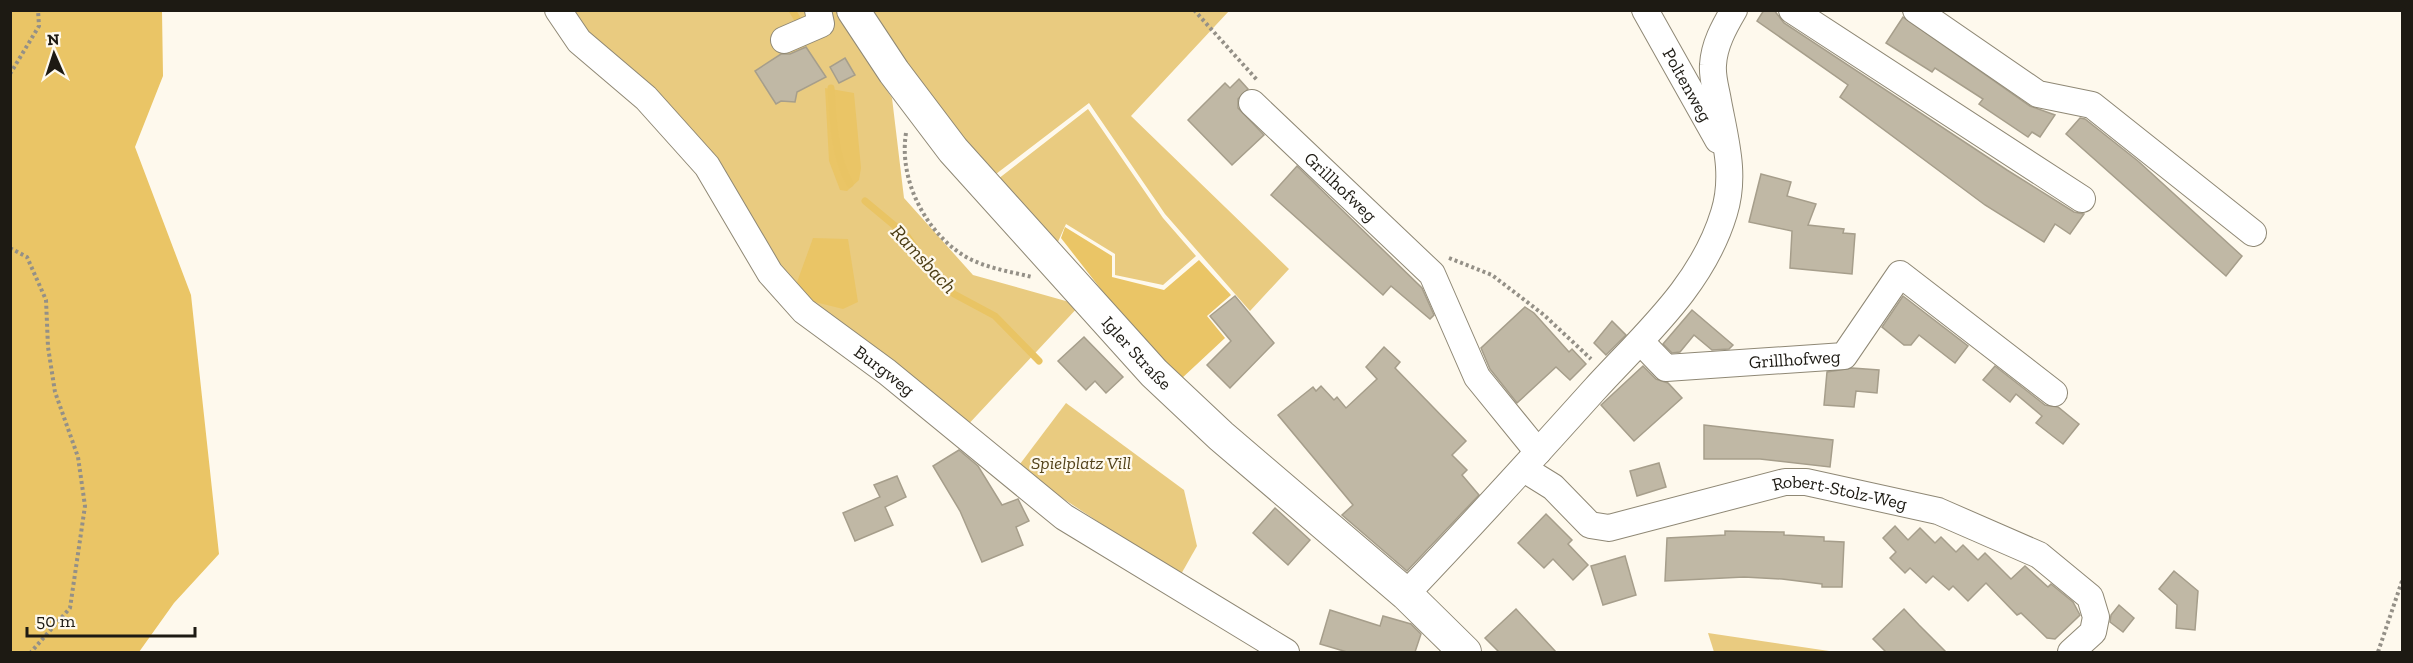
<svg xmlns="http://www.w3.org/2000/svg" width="2413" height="663" font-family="'Zilla Slab',serif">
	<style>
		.green { fill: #e9cb80 }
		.forest { fill: #eac566 }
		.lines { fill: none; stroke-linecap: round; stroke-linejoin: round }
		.stream { stroke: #e9c464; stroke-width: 7 }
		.building { fill: #c0b8a5; stroke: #a69e8b; stroke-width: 1.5 }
		.minor-casing { stroke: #8f8875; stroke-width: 28 }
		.major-casing { stroke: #8f8875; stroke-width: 34 }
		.path { stroke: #949087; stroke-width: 4; stroke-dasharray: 3 3; stroke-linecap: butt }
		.minor { stroke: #fff; stroke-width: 26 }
		.major { stroke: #fff; stroke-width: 32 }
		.labels { text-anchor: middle; stroke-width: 4.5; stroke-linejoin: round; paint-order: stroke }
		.street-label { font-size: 18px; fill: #1d1a13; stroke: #fef9ed }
		.park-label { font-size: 18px; font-style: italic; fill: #53431b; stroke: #fef9ed }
		.water-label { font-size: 20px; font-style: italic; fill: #4c3d14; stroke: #fef9ed }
	</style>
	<rect width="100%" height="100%" fill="#fef9ed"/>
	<g class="green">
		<path d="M563,11h273l56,87 12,100 69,77 107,30 -116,124 -146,-113z"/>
		<path d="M867,11h362l-98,105 158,153 -39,42 -85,-97 -76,-111 -97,74z"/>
		<path d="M1088,109l75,109 33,38 -33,29 -48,-10v-21l-49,-30 -9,20 -59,-65z"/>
		<path d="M1066,403l118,87 13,56 -17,30 -163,-108z"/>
		<path d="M1708,633l128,19h-122z"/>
	</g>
	<g class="forest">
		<path d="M10,11h152l1,65 -28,71 56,148 28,259 -45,49 -35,49h-128z"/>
		<path d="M825,88l29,5 7,75 -2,12 -12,11 -7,-1 -11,-29z"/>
		<path d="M1065,227l47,29v21l52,13 35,-30 32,35 -24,21 18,22 -44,41 -67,-73 -53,-68z"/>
		<path d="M813,238l35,1 10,63 -15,7 -32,-8 -15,-16z"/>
	</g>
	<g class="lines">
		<g class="stream">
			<path d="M792,10l6,10"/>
			<path d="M831,88c2,31 3,68 19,96"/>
			<path d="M865,201l42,35 30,42 17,16 41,22 44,45"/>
		</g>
	</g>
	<g class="building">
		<path d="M1764,10h10l10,13 223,147 67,42 10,2 -14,20 -15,-10 -11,18 -59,-37 -145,-108 8,-12 -91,-64z"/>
		<path d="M1903,17l127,89 25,9 -15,22 -8,-5 -4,5 -49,-33 4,-5 -48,-31 -3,4 -46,-29z"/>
		<path d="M806,47l20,30 -29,15 -2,10 -14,-1 -5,3 -21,-33 26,-17h9z"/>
		<path d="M845,58l10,17 -16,8 -9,-16z"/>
		<path d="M1239,79l9,10 -10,10v9l26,27 -32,30 -44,-45 37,-37 5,5z"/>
		<path d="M2080,118l5,1 53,42 104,95 -16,20 -160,-142z"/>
		<path d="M1297,166l125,122 12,27 -4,4 -39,-33 -8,9 -112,-100z"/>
		<path d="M1761,174l30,8 -4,14 29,8 -8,21 36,4 -1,4 12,1 -3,40 -62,-6 2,-37 -43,-9z"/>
		<path d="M1235,296l39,47 -44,45 -23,-23 24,-24 -21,-25z"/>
		<path d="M1903,296l65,50 -13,17 -36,-28 -8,10h-7l-22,-18z"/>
		<path d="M1525,307l9,6 35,39 3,-3 14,15 -16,16 -14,-13 -39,36 -27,-34 -9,-21z"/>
		<path d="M1692,310l41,35 -4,4 -17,1 -18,-15 -14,17 -8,1 -9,-9z"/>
		<path d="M1612,321l14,14 -20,20 -12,-12z"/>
		<path d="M1084,337l39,40 -17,16 -11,-12 -9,9 -28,-29z"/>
		<path d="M1384,347l16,15 -5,6 71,73 -14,14 15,15 -5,5 17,20 -72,76 -65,-56 11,-10 -75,-90 35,-28 3,4 5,-5 13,14 3,-3 9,11 31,-29 -11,-12z"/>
		<path d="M1643,366l13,13 12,4 14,15 -48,43 -33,-36z"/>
		<path d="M1995,366l50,39 13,2 21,17 -16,20 -27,-21 6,-7 -26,-22 -6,8 -27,-22z"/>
		<path d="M1852,368l27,2 -2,23 -21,-2 -2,16 -30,-2 3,-33z"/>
		<path d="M1704,425l129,15 -3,27 -70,-8h-56z"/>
		<path d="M959,450l19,16 24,39 16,-6 11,22 -13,6 7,18 -41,17 -22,-51 -27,-45z"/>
		<path d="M1659,463l7,24 -29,9 -7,-25z"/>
		<path d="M897,476l9,21 -21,10 8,18 -38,16 -12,-28 37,-16 -6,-12z"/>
		<path d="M1275,508l35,32 -22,25 -35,-32z"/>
		<path d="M1546,514l26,26 -4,4 20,21 -15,15 -20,-21 -9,9 -26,-25z"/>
		<path d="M1895,526l13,14 12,-12 15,15 6,-6 15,15 7,-7 15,15 7,-7 26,26 14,-13 23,21 3,-3 22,18 7,13 -25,24 -8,-1 -26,-25 -4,2 -31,-32 -18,18 -15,-15 -4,4 -16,-14 -7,7 -16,-15 -5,5 -15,-15 6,-6 -13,-14z"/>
		<path d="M1725,531l59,1v3l40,2v4l20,1 -2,45h-20v-3l-40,-5 -38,-2 -79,4 2,-43 58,-3z"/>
		<path d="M1625,556l11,39 -33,10 -12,-39z"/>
		<path d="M2174,571l24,20 -3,39 -19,-2 1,-23 -18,-16z"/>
		<path d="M2119,605l15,13 -11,14 -13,-10 1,-7z"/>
		<path d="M1516,609l40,43h-57l-14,-14z"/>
		<path d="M1904,609l15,16 27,27h-60l-13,-13z"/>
		<path d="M1330,610l50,16 3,-10 28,8 10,10 -6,18h-68l-27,-8z"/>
	</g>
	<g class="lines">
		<g class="minor-casing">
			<g id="minor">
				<path id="s1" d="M558,10l21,31 67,57 61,68 63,107 34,38 83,61 177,145 222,135"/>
				<path id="s2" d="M1645,10l73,130"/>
				<path d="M1792,10l290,189"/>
				<path d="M1916,10l122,84 54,11 161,128"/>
				<path d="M784,40l37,-16 -3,-14"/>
				<path id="s3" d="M1252,103l180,171 45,103 61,75"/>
				<path id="s4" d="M1641,342l25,26 178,-12 56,-82 154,119"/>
				<path id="s5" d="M1524,469l29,18 37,38 19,3 176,-46h21l132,29 101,44 51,42 6,20 -3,15 -22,20"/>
				<path d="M1406,594c64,-67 126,-135 188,-204 50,-55 108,-104 130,-177 12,-38 1,-74 -6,-112 -2,-12 -6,-24 -5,-36 1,-20 11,-38 21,-55"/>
			</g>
		</g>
		<g class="major-casing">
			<g id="major">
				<path id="s6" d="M853,10l41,62 59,78 201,223 67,63 185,158 59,58"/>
			</g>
		</g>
		<g class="path">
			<path d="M1194,10l64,71"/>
			<path d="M10,74l29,-48 -1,-16"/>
			<path d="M906,133c-7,44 16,92 51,118 21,16 51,20 75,26"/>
			<path d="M10,248l17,9 19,43 2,47 7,45 23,65 7,49 -15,102 -39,44"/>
			<path d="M1449,258l43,17 52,40 47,44"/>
			<path d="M2378,652l24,-71"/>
		</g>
		<use href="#minor" class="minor"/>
		<use href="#major" class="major"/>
	</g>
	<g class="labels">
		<g class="street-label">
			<text dy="6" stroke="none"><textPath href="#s2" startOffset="86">Poltenweg</textPath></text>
			<text dy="6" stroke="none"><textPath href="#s3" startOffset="122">Grillhofweg</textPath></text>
			<text dy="6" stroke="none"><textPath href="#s6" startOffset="446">Igler Straße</textPath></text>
			<text dy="6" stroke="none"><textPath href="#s4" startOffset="165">Grillhofweg</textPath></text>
			<text dy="6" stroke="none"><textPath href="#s1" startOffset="492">Burgweg</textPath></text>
			<text dy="6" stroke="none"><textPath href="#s5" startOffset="344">Robert-Stolz-Weg</textPath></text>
		</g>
		<g class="park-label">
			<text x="1081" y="469">Spielplatz Vill</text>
		</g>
		<g class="water-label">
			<text transform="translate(924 259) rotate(47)" y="7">Ramsbach</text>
		</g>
	</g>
	<rect width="2413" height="663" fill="none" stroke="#1d1a13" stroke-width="24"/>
	<g transform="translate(54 54) rotate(357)" stroke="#fef9ed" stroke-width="4.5" paint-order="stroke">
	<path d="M0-4.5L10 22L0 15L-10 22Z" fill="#1d1a13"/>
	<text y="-9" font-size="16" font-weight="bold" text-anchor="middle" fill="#1d1a13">N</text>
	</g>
	<path d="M27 627v9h168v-9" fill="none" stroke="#1d1a13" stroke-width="3"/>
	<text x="36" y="627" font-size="18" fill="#1d1a13" stroke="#fef9ed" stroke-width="4.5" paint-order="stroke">50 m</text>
</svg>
